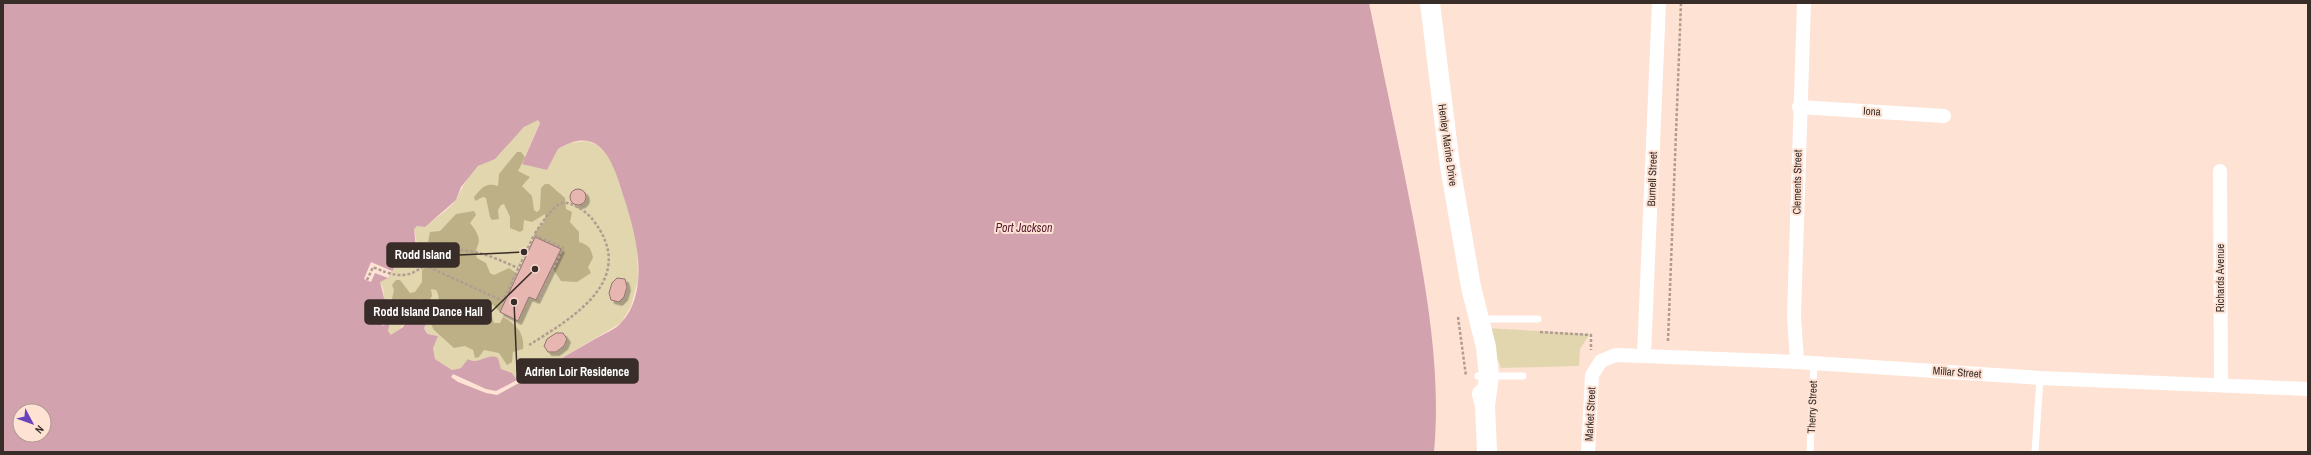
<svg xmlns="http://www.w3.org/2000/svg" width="2311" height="455" font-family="'Archivo Narrow',sans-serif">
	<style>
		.green { fill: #e2d6af }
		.forest { fill: #bdb086 }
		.water { fill: #d2a2ae; fill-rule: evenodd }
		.pier { fill: #fee2d4 }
		.building { fill: #e8b6b1; stroke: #8f726f; filter: url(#shadow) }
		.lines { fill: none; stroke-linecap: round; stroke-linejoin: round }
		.path { stroke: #b29c92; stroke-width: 2.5; stroke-dasharray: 3 2; stroke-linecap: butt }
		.service { stroke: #fff; stroke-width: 7 }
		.minor { stroke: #fff; stroke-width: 14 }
		.secondary { stroke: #fff; stroke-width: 20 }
		.labels { text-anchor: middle; stroke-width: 4; stroke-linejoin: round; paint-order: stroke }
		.street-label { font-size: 11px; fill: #382d28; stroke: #fee2d4 }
		.water-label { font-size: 12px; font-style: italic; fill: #541a2e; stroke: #fee2d4 }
		.leader { fill: none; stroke: #382d28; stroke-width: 1.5 }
		.callout-dot { fill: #382d28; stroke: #fee2d4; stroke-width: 1.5 }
		.callout { fill: #382d28; stroke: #382d28; stroke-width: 1.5 }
		.callout-label { font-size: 12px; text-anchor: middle; font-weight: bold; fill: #fff }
	</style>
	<defs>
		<filter id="shadow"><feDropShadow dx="3.5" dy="3.5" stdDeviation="0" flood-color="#0004"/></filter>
	</defs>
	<rect width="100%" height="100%" fill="#fee2d4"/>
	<g class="green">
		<path d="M538,120l2,2 -18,41 25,7 11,-21 12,-6 17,-2 10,4 14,13 23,70 3,16 1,36 -7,26 -10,17 -102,60 -7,-10 -11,-4 -3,-11c-10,-4 -16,4 -26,4l-3,-3 -8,9 -9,2 -17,-11 -2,-11 4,-13 -7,1 -6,-8 2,-4 -3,-7 -11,-2c-8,6 -10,15 -21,20l-3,-4 2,-9 -7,4c-8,-7 -14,-13 -9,-25l3,-1 8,4 -2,-16 -3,-6 18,-18 3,-7 8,-4 8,-9 -3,-15 3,-3 8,1c8,-7 28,-20 32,-29 6,-11 11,-24 22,-32 6,-6 15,-6 21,-12 10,-10 23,-31 38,-34z"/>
		<path d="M1488,328l14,1 88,5 -10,15 -1,17 -78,2 -11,-28z"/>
	</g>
	<g class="forest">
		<path d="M517,152h4l4,5 -7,14 12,6 -8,9 10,10 2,14 3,2 3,-3 1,-21 4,-4h4l16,14 1,11 6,3 -2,10 9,10v10c10,3 12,6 14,16l-5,9 3,6 -14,9 -16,-1 -8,-12 7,-20 -25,-12 1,-6 9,-10v-7l-13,8 -8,-2 -1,10 -3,2 -10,-4v-11l-6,-13 -3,1 -3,5 1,9 -7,1 -2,-3 -4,-19 -3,-1 -8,4 -1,-4c8,-9 11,-15 24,-11l1,-12z"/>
		<path d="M474,211l2,4 -6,8c18,22 2,21 7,35l9,5 4,10 4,2 15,-7 8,6 -17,38 -9,-9 -7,3 1,7 7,4 2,6h6l3,-6c13,7 22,16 20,32l-10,3 -1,10 -5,3 -8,-12 -15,-3 -5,7 -4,1 -2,-8 -8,-4 -11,2 -20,-18 -6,-11c6,-7 15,-19 8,-29l-5,-1 1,7 -3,5 -10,-2 -3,9 -10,6 -14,-15 2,-9 -2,-5 4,-5h4l10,13 5,-1 7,-10v-12c14,-12 8,-13 28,-13l5,-5 -1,-5 -4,-3 -22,-2 2,-10 10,-1 16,-17z"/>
	</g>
	<path class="water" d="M3,3h1366c15,73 31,147 45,220 14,76 27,152 20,229h-1431zM538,120l2,3 -18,41 25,6 11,-21c44,-27 56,16 66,49 12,36 27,93 -3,125 -6,7 -18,11 -26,16 -25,14 -50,29 -76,44l-7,-10 -11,-4 -3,-11c-11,-6 -19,8 -30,1l-7,9 -9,2 -17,-11 -2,-11 5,-12c-7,-2 -10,1 -14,-8l2,-4 -3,-7 -12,-2 -8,12 -12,8 -3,-4 2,-9 -7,4c-8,-7 -15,-13 -9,-25l16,4 -6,-7 -4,-16 8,-4 13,-21 15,-9 -2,-19 3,-3 8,1 31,-27 5,-13 17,-21 17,-7 29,-32zM20,411h24v24h-24z"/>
	<g class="pier">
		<path d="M371,262l21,9 -4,7 -13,-5 -4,9 -7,-3z"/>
		<path d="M453,374l33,15 10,2 21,-11 2,3 -22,12 -11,-2 -28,-11 -7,-5z"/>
	</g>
	<g class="building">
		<circle cx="578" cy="197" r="8"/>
		<path d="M535,237l26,12 -25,51 -7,-3 -11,24 -18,-9z"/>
		<path d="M617,278l8,1 2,8 -3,10 -5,5 -8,-2 -2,-7 3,-10z"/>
		<path d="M556,333h7l4,6 -3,7 -8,6h-8l-4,-6 3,-7z"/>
	</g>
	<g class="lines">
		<g class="path">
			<path d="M424,265l79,36 31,-66 29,13 -24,52"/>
			<path d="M367,280l6,-13c37,17 41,5 71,-16 28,-4 49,6 74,17"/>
			<path d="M1458,317l8,59"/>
			<path d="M1540,332l51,3v15"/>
			<path d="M1668,341l13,-338"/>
			<path d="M529,345c45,-28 110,-66 64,-125 -6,-8 -21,-19 -31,-17 -9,2 -23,24 -28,32"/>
		</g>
		<g class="service">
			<path d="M1480,319h58"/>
			<path d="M1478,376h45"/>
			<path d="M1810,452l4,-89"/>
			<path d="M2035,452l5,-74"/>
		</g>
		<g class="minor">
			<path d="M1799,107l145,9"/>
			<path d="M2220,171l1,214"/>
			<path d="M1644,355l15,-352"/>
			<path d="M1797,362l-3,-47 10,-312"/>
			<path d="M1588,452l4,-77 9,-14 15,-6 181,7 243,16 268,11"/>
		</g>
		<g class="secondary">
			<path d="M1430,3l20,163 21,121 15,60 3,29 -4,30"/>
			<path d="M1482,394l3,12 2,46"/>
		</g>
	</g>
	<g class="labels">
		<g class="street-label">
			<text transform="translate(1872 111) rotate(3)" y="4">Iona</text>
			<text transform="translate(1448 145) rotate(82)" y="4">Henley Marine Drive</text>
			<text transform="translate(1652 179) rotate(-88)" y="4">Burnell Street</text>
			<text transform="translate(1797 182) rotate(-89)" y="4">Clements Street</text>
			<text transform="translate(2220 278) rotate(-90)" y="4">Richards Avenue</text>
			<text transform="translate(1957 372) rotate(4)" y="4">Millar Street</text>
			<text transform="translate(1812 407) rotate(-88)" y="4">Therry Street</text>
			<text transform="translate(1590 414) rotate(-87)" y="4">Market Street</text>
		</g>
		<g class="water-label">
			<text x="1024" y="232">Port Jackson</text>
		</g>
	</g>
	<path class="leader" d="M524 252L459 255M535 269L491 312M514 302L517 371"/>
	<g class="callout-dot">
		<circle cx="524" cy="252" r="4"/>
		<circle cx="535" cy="269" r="4"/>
		<circle cx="514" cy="302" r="4"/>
	</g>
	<g class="callout">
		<rect x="387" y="243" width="72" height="24" rx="4"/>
		<rect x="365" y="300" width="126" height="24" rx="4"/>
		<rect x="517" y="359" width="121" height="24" rx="4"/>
	</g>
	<g class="callout-label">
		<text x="423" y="259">Rodd Island</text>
		<text x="428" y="316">Rodd Island Dance Hall</text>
		<text x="577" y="376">Adrien Loir Residence</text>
	</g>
	<rect width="2311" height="455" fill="none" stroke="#382d28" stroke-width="8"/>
	<g transform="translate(32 423) rotate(131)"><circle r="19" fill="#fee2d4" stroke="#af9a8f"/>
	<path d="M0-3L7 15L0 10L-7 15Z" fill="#6a44bd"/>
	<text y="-6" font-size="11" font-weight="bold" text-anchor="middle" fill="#382d28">N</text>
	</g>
</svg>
